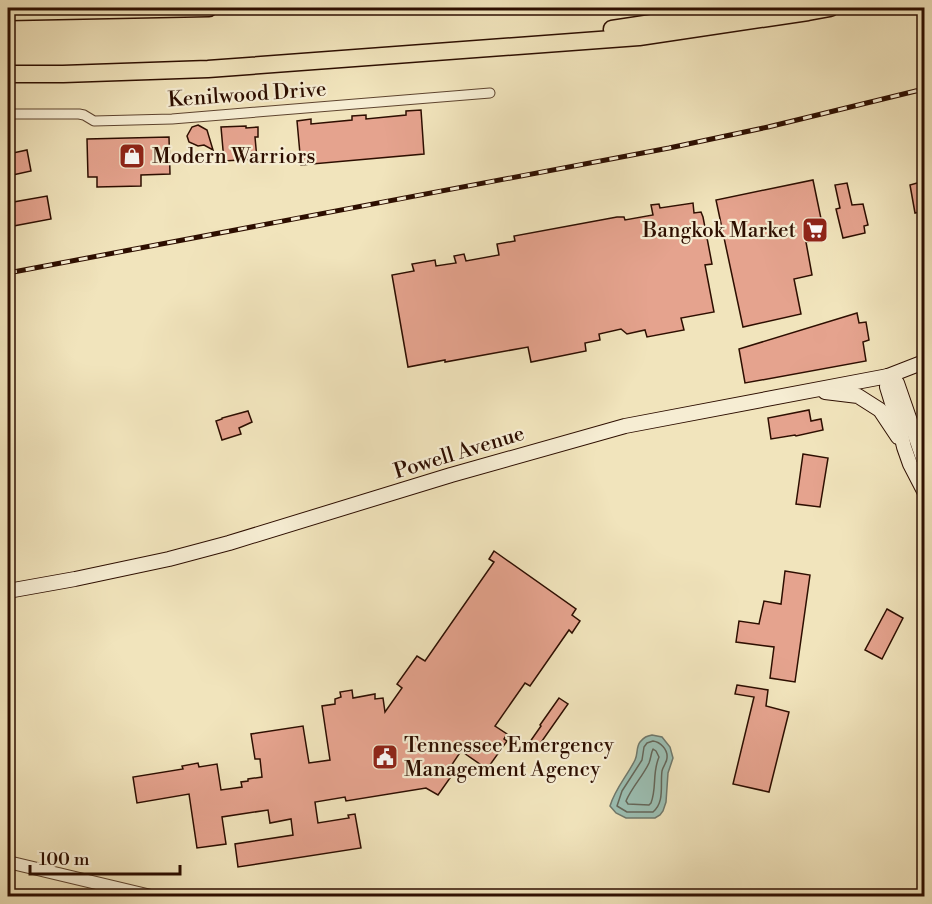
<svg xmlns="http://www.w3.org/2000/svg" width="932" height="904" font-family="'Libre Bodoni',serif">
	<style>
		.water { fill: #9bbeb2; stroke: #6f786b; stroke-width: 1.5 }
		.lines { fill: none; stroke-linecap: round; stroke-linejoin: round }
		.shore { stroke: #646659; stroke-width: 1.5 }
		.building { fill: #e5a38e; stroke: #2d0e00; stroke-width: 1.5 }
		.minor-casing { stroke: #5e442f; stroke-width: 11 }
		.tertiary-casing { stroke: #5e442f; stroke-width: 14 }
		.secondary-casing { stroke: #2d0e00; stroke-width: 16 }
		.motorway-casing { stroke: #2d0e00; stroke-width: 19 }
		.minor { stroke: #f6edd3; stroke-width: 9 }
		.tertiary { stroke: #f6edd3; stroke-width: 12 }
		.secondary { stroke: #f6edd3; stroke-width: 14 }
		.motorway { stroke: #f1e4bc; stroke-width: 16 }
		.rail-casing { stroke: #2d0e00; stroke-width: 5 }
		.rail { stroke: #f6edd3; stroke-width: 3; stroke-dasharray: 9; stroke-linecap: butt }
		.labels { text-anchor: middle; stroke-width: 4.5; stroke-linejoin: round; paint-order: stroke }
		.street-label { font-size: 21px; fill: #2d0e00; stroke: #f6edd3 }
		.poi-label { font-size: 21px; fill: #2d0e00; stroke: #f6edd3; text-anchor: start }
	</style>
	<rect width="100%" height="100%" fill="#f1e4bc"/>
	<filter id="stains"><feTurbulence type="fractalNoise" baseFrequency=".00333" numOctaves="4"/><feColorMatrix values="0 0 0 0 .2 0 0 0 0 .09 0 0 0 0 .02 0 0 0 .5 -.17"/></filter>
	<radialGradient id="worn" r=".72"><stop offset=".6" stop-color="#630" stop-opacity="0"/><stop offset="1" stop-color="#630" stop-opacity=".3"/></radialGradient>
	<path class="water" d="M652,735l10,2 8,10 3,11 -5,15 -2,29 -3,9 -3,4 -5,3h-29l-10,-5 -6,-7c5,-17 17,-30 25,-46 3,-6 1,-13 5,-18 4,-5 7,-6 12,-7z"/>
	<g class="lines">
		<g class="shore">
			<path d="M653,741c7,1 15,8 14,17 0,4 -4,8 -5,13 -2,14 3,31 -9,41h-26l-10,-6 5,-15 20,-31 2,-13 3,-4z"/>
			<path d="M653,749l3,2 3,6c-7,16 -2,30 -8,46l-2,2 -21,-1 -2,-3c6,-14 17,-25 23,-38 2,-5 2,-10 4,-14z"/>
		</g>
	</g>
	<g class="building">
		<path d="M421,110l3,44 -123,11 -4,-44 14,-2v5l41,-4v-4l14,-1v4l40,-4v-4z"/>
		<path d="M198,125l9,5 6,20 -9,-5 -6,1 -9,-4 -2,-6 5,-9z"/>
		<path d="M246,126v2l12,-1v10h-3l2,22 -33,2 -3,-34z"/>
		<path d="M169,137l1,37 -29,1v11l-44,1v-10h-9l-1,-38z"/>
		<path d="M27,150l4,21 -23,5v-22z"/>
		<path d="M813,180l12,58 -19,4 6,33 -18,4 7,35 -58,13 -27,-127z"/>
		<path d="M924,181v30l-9,2 -5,-28z"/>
		<path d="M847,183l5,22 11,-1 5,21 -4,1 1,7 -22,5 -7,-29 4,-1 -5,-23z"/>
		<path d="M47,196l4,23 -43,8v-24z"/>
		<path d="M693,203l1,10 7,-1 2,5 9,47 -7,1 9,47 -33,6 3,12 -37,7 -2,-7 -18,4 -6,-5 -22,5 1,6 -15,3 1,8 -55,11 -3,-15 -83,15v-2l-37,7 -16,-92 22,-4 -2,-7 23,-4 1,6 20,-3 -2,-7 10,-2 2,7 33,-6 -2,-11 18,-3 -1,-5 103,-19h7l1,3 28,-5 -2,-10 8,-1 1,4z"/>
		<path d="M857,313l2,10 7,-1 3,18 -6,2 3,19 -121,22 -6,-34z"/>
		<path d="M809,410l2,11 10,-2 2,11 -27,6 -1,-1 -24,4 -3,-21z"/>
		<path d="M248,411l4,11 -13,6 2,6 -19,6 -6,-19 6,-2v-1z"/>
		<path d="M803,454l25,4 -8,49 -24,-3z"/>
		<path d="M494,551l82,58 -4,6 8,6 -8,12 -3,-3 -39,56 -5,-3 -30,43 12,8 -3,5 3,2 -20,28 -26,-18 -16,24 5,3 -12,17 -12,-7 -80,13 -1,-4 -30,5 3,21 31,-5 -1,-3 7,-1 6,34 -123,19 -3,-23 58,-9 -2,-16 -21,4 -2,-13 -46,7 4,27 -29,4 -8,-54 -52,9 -4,-26 50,-8 -1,-3 16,-3 1,4 18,-3 4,26 21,-3 -1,-5 7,-1v-2l14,-2 -2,-18h-5l-4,-25 52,-8 6,37 21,-3 -8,-54 13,-2v-5l6,-2 -1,-5 12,-2 1,8 22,-4v5l8,-1 2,14 17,-24 -5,-4 20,-28 8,5 69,-99 -5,-3z"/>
		<path d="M785,571l25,4 -15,107 -25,-4 4,-31 -38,-5 3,-21 20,3 5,-23 17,3z"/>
		<path d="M887,609l16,9 -21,41 -17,-9z"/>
		<path d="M737,685l31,5 -2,16 23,6 -20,80 -36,-8 21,-87 -19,-3z"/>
		<path d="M559,698l9,6 -33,47 -8,-5 14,-20 -1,-1z"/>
	</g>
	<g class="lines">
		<g class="minor-casing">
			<path id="minor" d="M8,114h71l5,1 10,6 78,-2 318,-26"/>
		</g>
		<g class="tertiary-casing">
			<path id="tertiary" d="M8,862l143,34"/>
		</g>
		<g class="secondary-casing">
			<g id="secondary">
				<path d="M888,376l-1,11 12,39 5,21 6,17 14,27"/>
				<path d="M888,376l9,7 27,78"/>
				<path d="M825,392l33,4 22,14 18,27"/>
				<path d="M8,591l67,-12 94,-20 60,-16 222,-68 174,-49 263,-50 36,-14"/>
			</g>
		</g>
		<g class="motorway-casing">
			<g id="motorway">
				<path d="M8,12l201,-4"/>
				<path d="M612,29l139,-21"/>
				<path d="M8,74h55l145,-5 431,-32 169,-25 22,-4"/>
			</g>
		</g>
		<use href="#minor" class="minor"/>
		<use href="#tertiary" class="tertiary"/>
		<use href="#secondary" class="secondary"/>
		<use href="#motorway" class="motorway"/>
		<g class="rail-casing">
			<path id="rail" d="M8,273l661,-125 99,-21 156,-38"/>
		</g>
		<use href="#rail" class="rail"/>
	</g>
	<defs>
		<g id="shop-square" transform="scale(1.35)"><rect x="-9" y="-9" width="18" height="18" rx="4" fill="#8f2418" stroke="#f6edd3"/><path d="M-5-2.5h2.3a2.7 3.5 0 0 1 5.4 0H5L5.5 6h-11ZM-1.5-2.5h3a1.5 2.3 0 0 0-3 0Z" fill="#fff"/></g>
		<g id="supermarket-square" transform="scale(1.35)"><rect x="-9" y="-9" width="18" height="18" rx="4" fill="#8f2418" stroke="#f6edd3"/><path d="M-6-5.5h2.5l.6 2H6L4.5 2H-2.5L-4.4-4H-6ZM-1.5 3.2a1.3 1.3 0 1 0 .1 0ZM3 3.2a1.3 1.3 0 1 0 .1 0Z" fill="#fff"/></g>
		<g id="civic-square" transform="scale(1.35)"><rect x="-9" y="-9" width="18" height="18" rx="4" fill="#8f2418" stroke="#f6edd3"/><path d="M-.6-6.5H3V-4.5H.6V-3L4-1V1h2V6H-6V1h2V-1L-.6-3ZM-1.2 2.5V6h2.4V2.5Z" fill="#fff"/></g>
	</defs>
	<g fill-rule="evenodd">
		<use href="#shop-square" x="132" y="156"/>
		<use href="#supermarket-square" x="815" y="230"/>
		<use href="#civic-square" x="385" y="757"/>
	</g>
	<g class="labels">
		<g class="street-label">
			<text transform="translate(247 94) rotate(-4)" y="7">Kenilwood Drive</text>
			<text transform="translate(459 452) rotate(-17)" y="7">Powell Avenue</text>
		</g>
		<g class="poi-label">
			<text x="152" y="163">Modern Warriors</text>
			<text x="796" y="237" text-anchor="end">Bangkok Market</text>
			<text x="404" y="752">Tennessee Emergency<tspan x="404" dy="24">Management Agency</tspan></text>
		</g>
	</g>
	<rect width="932" height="904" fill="none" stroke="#f1e4bc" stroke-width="30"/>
	<rect x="9" y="9" width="914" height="886" fill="none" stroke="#2d0e00" stroke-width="3"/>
	<rect x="15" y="15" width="902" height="874" fill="none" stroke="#2d0e00" stroke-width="1.5"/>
	<path d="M30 865v9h150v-9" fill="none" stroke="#2d0e00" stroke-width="3"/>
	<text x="39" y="865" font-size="18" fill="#2d0e00" stroke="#f6edd3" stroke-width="4.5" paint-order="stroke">100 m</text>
	<rect width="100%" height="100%" filter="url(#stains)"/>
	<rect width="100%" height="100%" fill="url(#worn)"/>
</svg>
